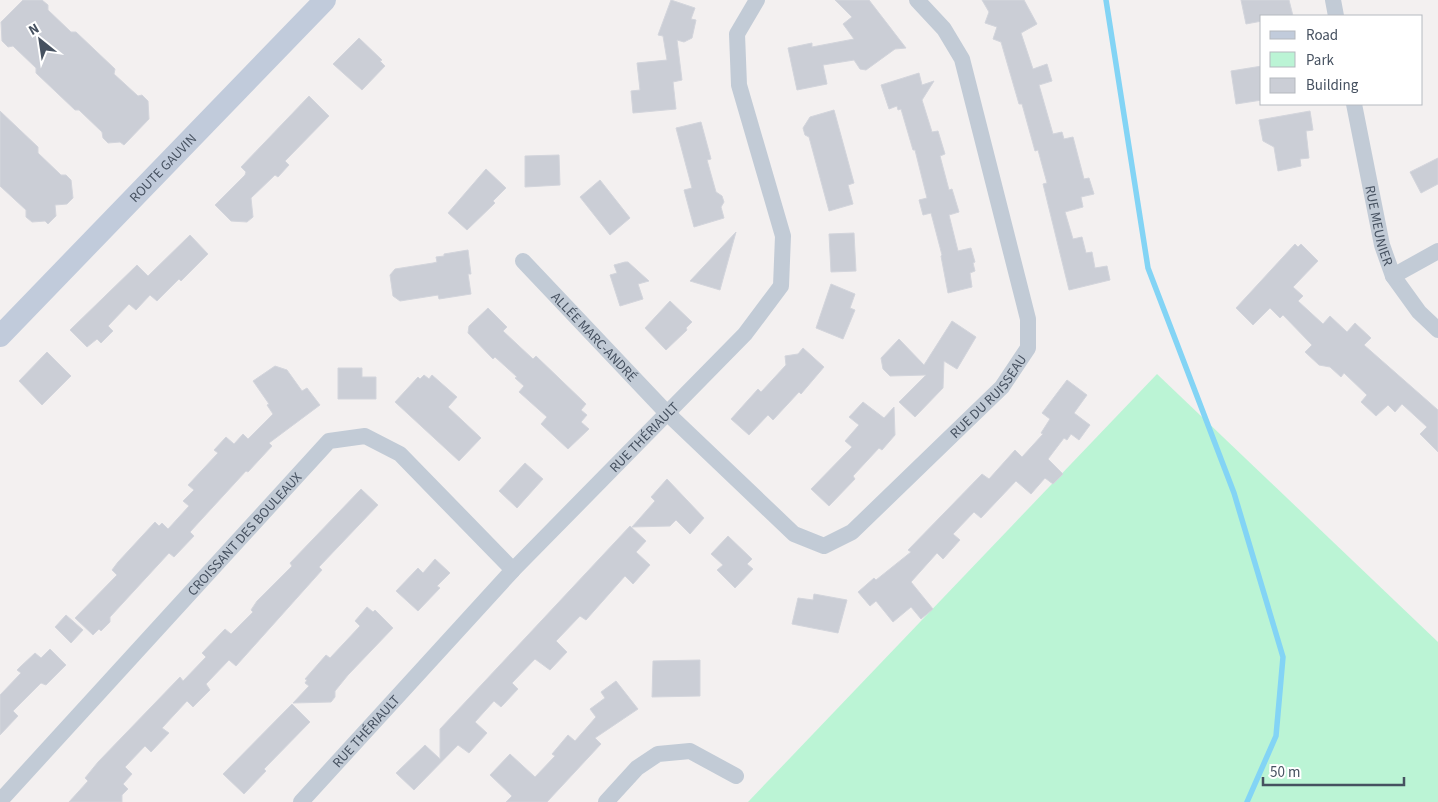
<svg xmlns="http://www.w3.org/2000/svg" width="1438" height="802" font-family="'Source Sans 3',sans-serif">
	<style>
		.green { fill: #bbf4d5 }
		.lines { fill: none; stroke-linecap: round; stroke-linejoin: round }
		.stream { stroke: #83d4f5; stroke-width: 5.5 }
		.building { fill: #cbced6; stroke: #d3d5dc }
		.street { stroke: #c2cbd6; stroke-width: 16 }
		.secondary { stroke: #c1cbdb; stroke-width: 22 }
		.labels { text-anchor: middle; stroke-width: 4; stroke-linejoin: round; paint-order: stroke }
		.street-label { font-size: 14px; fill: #465160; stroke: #fff }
	</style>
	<rect width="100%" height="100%" fill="#f3f0f0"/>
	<path class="green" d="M1157,374l281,268v160h-690z"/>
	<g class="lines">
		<path class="stream" d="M1106,0l42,268 86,225 49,164 -7,79 -29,66"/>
	</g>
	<g class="building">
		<path d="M23,0h19l6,5v5l23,22h5l39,37 -1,5 24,22 4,-1 6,6 1,18 -25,26 -4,-3 -12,1 -5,-5 -1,-6 -23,-22h-4l-39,-37v-5l-23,-22 -5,1 -6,-6 -1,-19z"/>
		<path d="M671,0l24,8 -4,11 5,1 -4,18 -8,4 -7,-2 5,40 -9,2 3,27 -43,4 -2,-22 9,-1 -3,-27 30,-3 -4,-24 -5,-1z"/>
		<path d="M835,0h34l37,48 -11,1 -29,21 -6,-1 -6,-9 -31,5 4,19 -30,6 -9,-42 24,-5v4l42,-8 -11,-15 9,-7z"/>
		<path d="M982,0h42l13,24 -16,9 12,36 14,-5 5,17 -13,4 14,49 9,-2 2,7 9,-2 11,42 5,-1 5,16 -13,3 2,10 -18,5 8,27 9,-2 4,16 6,-1 3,16 12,-2 3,14 -41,10 -26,-106 4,-1 -9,-33 -3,1 -13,-47h-3l-18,-62 -8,-3 4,-12 -12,-4 4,-11z"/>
		<path d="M1241,0h48l4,16h-31v5l-16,3z"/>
		<path d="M359,38l23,22 -2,1 5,5 -23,24 -29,-26z"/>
		<path d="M1262,66v34l-26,4 -5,-33z"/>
		<path d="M919,73l3,12 12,-4 -12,19 10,32 6,-1 7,23 -5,2 9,34 3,-1 7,23 -10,3 9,36 13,-3 4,14 -2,1 2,8 -5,2 2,14 -24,6 -7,-37 1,-1 -11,-42 -8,2 -4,-15 8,-2 -12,-48h-2l-12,-41 -3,1 -1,-4 -8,3 -8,-24z"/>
		<path d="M309,96l20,20 -44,45 4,4 -11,12 -3,-2 -24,23 2,19 -6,5 -16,-1 -16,-16 30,-30 1,-3 -5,-5z"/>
		<path d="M834,110l20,73 -6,2 5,19 -24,7 -20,-74 -4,-2 -2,-7 7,-11z"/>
		<path d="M0,111l38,36v6l23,22h5l5,5 2,18 -6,6 -12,1 1,11 -8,8 -3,-3 -13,1 -6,-5v-7l-26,-24z"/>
		<path d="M1310,111l3,19 -7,1 3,27 -9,1 1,7 -23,5 -4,-24 -11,-6 -4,-21z"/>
		<path d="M701,122l10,37 -4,1 9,32 6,4 2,6 -3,5 3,11 -30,9 -10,-37 8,-2 -16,-60z"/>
		<path d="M559,155l1,30 -35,2v-31z"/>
		<path d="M1438,158v26l-17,9 -11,-21z"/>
		<path d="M486,169l20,19 -13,13 2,2 -28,27 -19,-17z"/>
		<path d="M600,180l30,38 -20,17 -30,-38z"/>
		<path d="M736,232l-16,58 -30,-9 15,-16z"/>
		<path d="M854,233l2,38 -25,1 -2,-38z"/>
		<path d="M190,235l18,19 -27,27 -2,-2 -22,22 -7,-6 -14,15 -7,-6 -21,22 5,5 -12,12 -4,-4 -10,8 -17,-17 67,-65 11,11z"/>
		<path d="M1295,244l3,3 3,-3 17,17 -25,26 10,9 -5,5 25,23 7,-8 17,16 8,-9 16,15 -7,7 74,65v42l-18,-18 7,-7 -25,-23 -7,8 -7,-7 -12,11 -15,-14 6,-7 -23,-22 -3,4 -11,-10 -11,-2 -14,-13 7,-7 -29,-30 -3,3 -10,-10 -17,17 -17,-17z"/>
		<path d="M468,250l3,24h-3l3,20 -32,5 -1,-4 -38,6 -7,-5 -3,-21 5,-6 38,-6 4,-1 -1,-5 8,-1v-2z"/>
		<path d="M625,262h3l21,19 -11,3 5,15 -23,7 -10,-31 7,-2 -3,-8z"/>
		<path d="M831,284l24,10 -5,14 5,2 -12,29 -27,-11z"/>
		<path d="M670,301l22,21 -6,6 1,2 -21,20 -21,-22z"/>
		<path d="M488,308l19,19 -4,4 30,28 3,-3 50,48 -5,6 6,5 -6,7 8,7 -21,20 -27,-25 6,-7 -28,-25 5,-6 -9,-8 2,-1 -22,-20 -2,2 -25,-26 1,-7z"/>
		<path d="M952,321l24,16 -19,32 -13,-8 -1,27 -28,29 -16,-15 27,-27 -36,1 -7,-7 -2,-11 18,-19 25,26z"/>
		<path d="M803,348l21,19 -23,27 -2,-2 -26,28 -5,-5 -19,20 -18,-16 27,-30 3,3 25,-27 -1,-9 13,-2z"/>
		<path d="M47,352l24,24 -29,29 -23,-24z"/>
		<path d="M275,366l12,4 15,21 5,-3 13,17 -51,38 3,3 -24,26 -2,-1 -56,61 4,4 -20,21 -5,-4 -59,64v5l-9,9 -2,-2 -6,6 -18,-17 42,-43 -5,-5 6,-8 37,-40 4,4 3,-3 6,6 21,-23 -6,-5 11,-11 -6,-5 30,-32 -4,-3 12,-13 8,7 9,-10 5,5 25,-25 -6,-9 2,-1 -16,-23z"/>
		<path d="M338,368h24v9h14v22h-38z"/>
		<path d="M424,375l5,4 3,-4 25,22 -9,10 33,31 -22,23 -64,-59 23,-25 2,2z"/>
		<path d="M1067,380l20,15 -13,18 16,12 -11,15 -8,-6 -4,6 -3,-2 -16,21 15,15 -10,10 -8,-6 -14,16 -15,-13 -35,37 -7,-6 -21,22 7,6 -17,19 -6,-6 -26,29 22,27 -12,10 -10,-12 -18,15 -17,-21 -6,5 -12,-14 16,-14 2,2 35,-28 -3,-2 74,-76 7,5 26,-29 7,7 21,-23 -2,-1 9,-14 -8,-6z"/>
		<path d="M863,402l21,16 10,-11 1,28 -13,15 -3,-2 -26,28 2,3 -26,27 -18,-17 41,-42 -7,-6 14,-16 -10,-8z"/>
		<path d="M525,463l18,16 -26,29 -18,-17z"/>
		<path d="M667,479l37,39 -14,16 -14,-14 -6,6 -38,1 23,-26 -4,-4z"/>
		<path d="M361,489l17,16 -59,62 3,3 -86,96 -7,-6 -23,24 4,6 -17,17 -6,-6 -25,27 7,5 -18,19 -6,-6 -20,21 7,7 -9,10 5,5 -6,6v7h-53l19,-21 -3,-3 13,-16 82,-85 3,4 23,-24 -4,-4 23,-24 6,5 22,-22 -2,-2 6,-9 35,-35 -2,-3z"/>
		<path d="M630,526l16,15 -10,11 14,13 -17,19 -8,-8 -39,44 -6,-4 -24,25 11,11 -17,18 -15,-11 -23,24 6,6 -15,16 -2,2 -7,-6 -19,21 12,11 -18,20 -11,-8 -44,45 -18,-17 29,-28 15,14v-30z"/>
		<path d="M728,536l24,23 -5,5 6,5 -18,19 -18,-18 6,-5 -12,-11z"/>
		<path d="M435,559l15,14 -13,13 3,2 -22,23 -22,-20 22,-23 5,5z"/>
		<path d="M814,594l33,6 -9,33 -46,-9 6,-26 15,2z"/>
		<path d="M367,607l6,5 2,-2 18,18 -45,47 -13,16v6l-4,5 -38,1 16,-17 -4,-3 2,-3 -2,-1 21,-24 4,3 30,-32 -5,-5z"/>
		<path d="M66,615l17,15 -12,13 -16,-16z"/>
		<path d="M50,649l16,16 -20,20 -5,-2 -28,28 5,5 -18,19v-40l21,-22 -4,-3 3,-3 15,-14 6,5z"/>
		<path d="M700,660v36l-48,1 1,-36z"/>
		<path d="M616,681l22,28 -43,29 6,6 -54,58h-41l6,-6 -22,-21 20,-21 25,23 20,-21 -3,-2 16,-19 7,6 21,-24 -6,-8 15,-11 -4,-6z"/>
		<path d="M292,704l18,18 -46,47 2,2 -22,23 -21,-20z"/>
	</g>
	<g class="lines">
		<g class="street">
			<path d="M1333,0l3,16"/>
			<path id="s1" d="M1354,104l28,141 11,31 26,36 19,18"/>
			<path id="s2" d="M523,261l143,151 128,122 30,12 28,-14 150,-145 26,-39v-29l-66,-260 -18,-30 -27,-29"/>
			<path d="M1393,276l45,-25"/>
			<path id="s3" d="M0,801l329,-360 36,-5 35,18 113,116"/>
			<path id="s4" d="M301,802l212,-232 232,-236 36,-48 2,-50 -44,-151 -2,-51 20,-34"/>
			<path d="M606,802l31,-34 21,-14 32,-3 46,25"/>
		</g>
		<path class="secondary" id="s5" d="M0,336l325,-336"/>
	</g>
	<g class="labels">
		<g class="street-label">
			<text dy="5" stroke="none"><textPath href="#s5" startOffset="234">ROUTE GAUVIN</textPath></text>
			<text dy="5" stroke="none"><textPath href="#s1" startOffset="124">RUE MEUNIER</textPath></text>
			<text dy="5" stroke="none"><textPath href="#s2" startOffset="104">ALLÉE MARC-ANDRÉ</textPath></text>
			<text dy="5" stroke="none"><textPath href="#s2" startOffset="641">RUE DU RUISSEAU</textPath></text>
			<text dy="5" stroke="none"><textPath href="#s4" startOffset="501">RUE THÉRIAULT</textPath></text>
			<text dy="5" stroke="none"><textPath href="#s3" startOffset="362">CROISSANT DES BOULEAUX</textPath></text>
			<text dy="5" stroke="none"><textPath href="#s4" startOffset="96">RUE THÉRIAULT</textPath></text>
		</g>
	</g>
	<rect x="1260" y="15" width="162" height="90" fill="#ffffff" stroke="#b5b9bf"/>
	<rect x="1270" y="31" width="25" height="8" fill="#c1cbdb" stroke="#b5b9bf"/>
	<text x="1306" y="40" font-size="15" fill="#465160">Road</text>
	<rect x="1270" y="52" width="25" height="15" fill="#bbf4d5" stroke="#b5b9bf"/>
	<text x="1306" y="65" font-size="15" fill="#465160">Park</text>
	<rect x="1270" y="78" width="25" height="15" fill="#cbced6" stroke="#b5b9bf"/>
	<text x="1306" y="90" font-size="15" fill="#465160">Building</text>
	<g transform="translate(40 40) rotate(330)" stroke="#ffffff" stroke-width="4" paint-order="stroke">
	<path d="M0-4L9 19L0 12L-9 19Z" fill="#465160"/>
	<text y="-8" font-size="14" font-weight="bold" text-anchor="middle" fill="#465160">N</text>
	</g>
	<path d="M1263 777v8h141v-8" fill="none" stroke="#465160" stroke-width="2.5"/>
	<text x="1270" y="777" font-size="15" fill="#465160" stroke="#ffffff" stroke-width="4" paint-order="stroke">50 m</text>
</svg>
